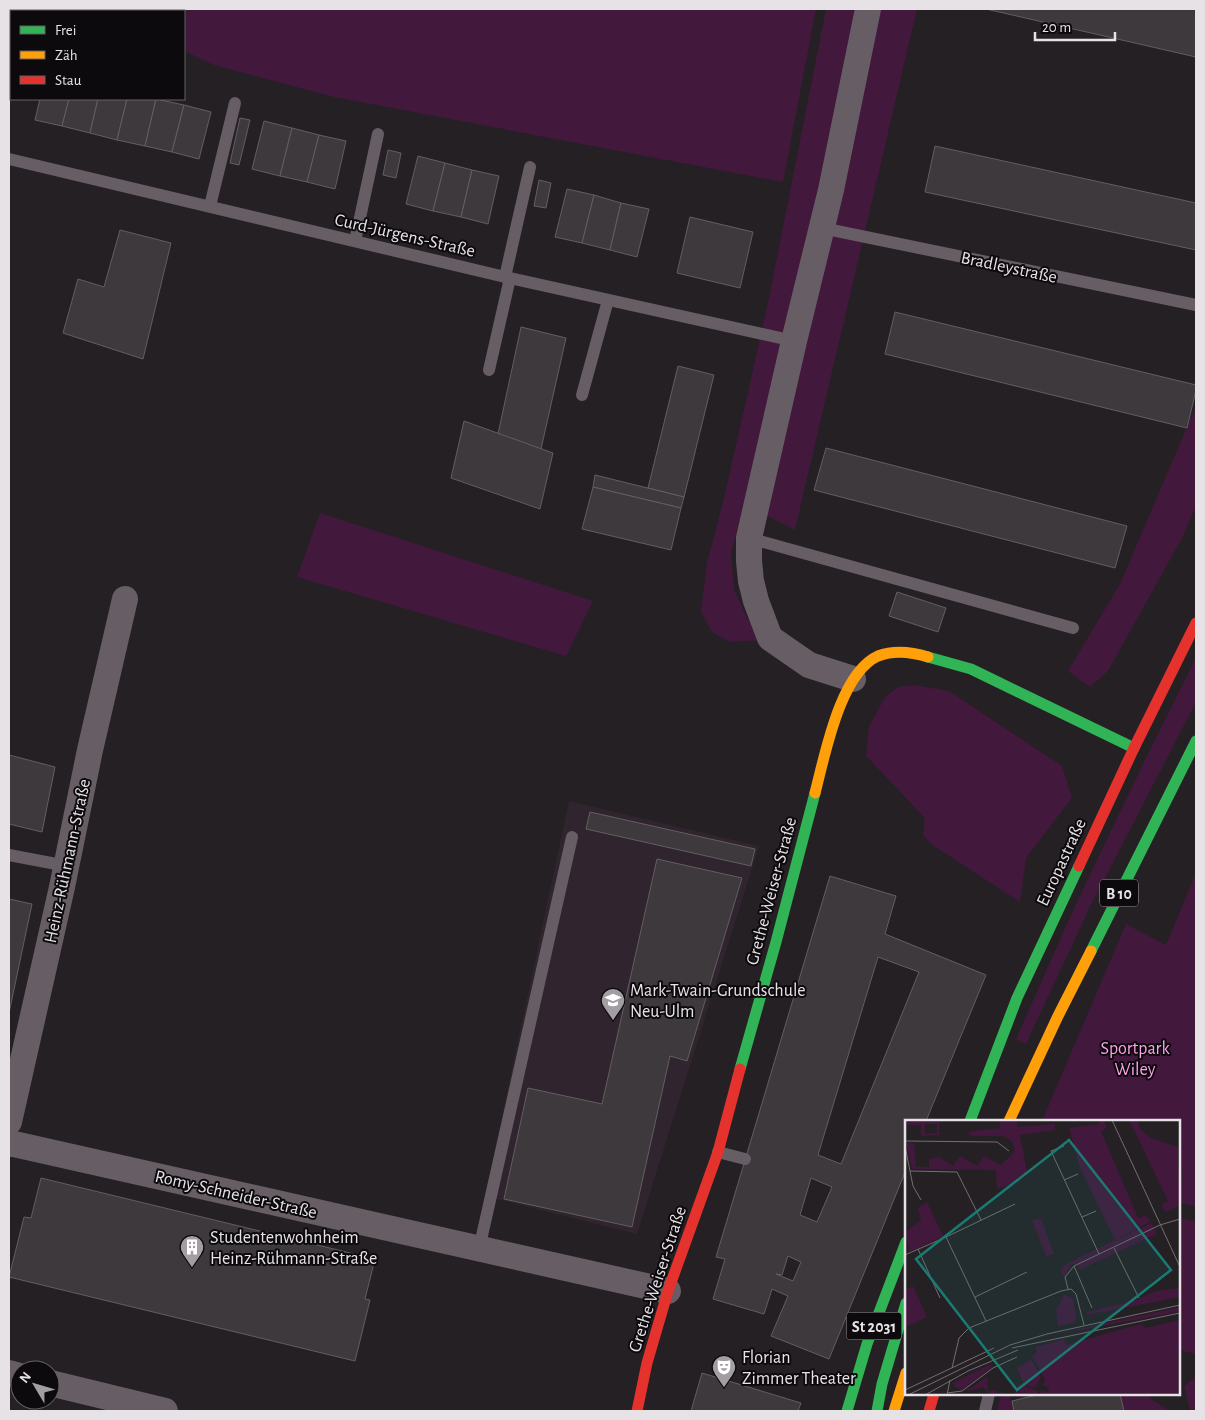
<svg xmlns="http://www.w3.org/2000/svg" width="1205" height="1420" font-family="'Alegreya Sans',sans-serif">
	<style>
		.built { fill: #30252e }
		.green { fill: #42183c }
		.building { fill: #3d393c; stroke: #625e61; fill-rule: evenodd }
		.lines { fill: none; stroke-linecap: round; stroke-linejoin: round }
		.lane { stroke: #675d65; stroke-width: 12 }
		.street { stroke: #675d65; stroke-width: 26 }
		.fast { stroke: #30b455; stroke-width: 11 }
		.slow { stroke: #ff9f0a; stroke-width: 11 }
		.jam { stroke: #e5322d; stroke-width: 11 }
		.labels { text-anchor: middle; stroke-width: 4; stroke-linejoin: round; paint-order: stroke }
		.shield { fill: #0d0a0d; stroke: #a5a1a4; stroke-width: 1 }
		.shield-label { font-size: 16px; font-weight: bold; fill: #e6e2e5 }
		.street-label { font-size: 18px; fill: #e6e2e5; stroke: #0d0a0d }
		.poi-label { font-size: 18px; fill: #e6e2e5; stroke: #0d0a0d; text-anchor: start }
		.park-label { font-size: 18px; fill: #ffa0ed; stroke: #0d0a0d }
		.inset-road { fill: none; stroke: #726e71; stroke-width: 1 }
		.view { fill: #1a7b74; fill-opacity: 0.15; stroke: #1a7b74; stroke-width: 2.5 }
		.inset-edge { fill: none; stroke: #e6e2e5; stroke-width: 2.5 }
	</style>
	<rect width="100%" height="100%" fill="#252024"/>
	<path class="built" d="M569,801l190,45 -122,388 -152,-38z"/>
	<g class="green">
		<path d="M94,9h722l-33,173 -449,-85 -120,-32 -30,-14v-40h-84z"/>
		<path d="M826,9h91l-122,521 -51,-26 -13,49 3,36 13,29 18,22 -35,2 -18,-10 -11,-20 6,-49 17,-65 44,-195z"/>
		<path d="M1196,406v100l-14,32 -74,133 -18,16 -22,-16 52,-87z"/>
		<path d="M320,513l273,88 -27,55 -269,-79z"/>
		<path d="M1196,658v44l-107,207 -63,135 -10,-5 59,-133 71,-148z"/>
		<path d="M914,685l35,6 113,75 10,32 -46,60 -6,44 -89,-58 -8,-9 2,-15 -1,-3 -58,-61 3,-30 17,-30 12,-9z"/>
		<path d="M1196,873v333l-17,-3v-82h-137l84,-197 40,21z"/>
		<path d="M1179,1218l17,3v133l-17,-4z"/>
		<path d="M1196,1377v34h-6l-6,-25z"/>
		<path d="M1001,1394h7l4,7 2,10h-17z"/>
		<path d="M1120,1394h29l1,4 20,13h-46z"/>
	</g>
	<g class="building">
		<path d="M986,9h210v48z"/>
		<path d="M40,99h29l-7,27 -27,-6z"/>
		<path d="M69,99h29l-8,34 -28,-7z"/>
		<path d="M98,99h29l-10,41 -27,-7z"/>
		<path d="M127,99h29l-11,47 -28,-6z"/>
		<path d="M156,99l28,6 -12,47 -27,-6z"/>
		<path d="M184,105l27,7 -12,47 -27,-7z"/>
		<path d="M240,118l10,2 -11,45 -9,-2z"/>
		<path d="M264,121l28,7 -12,48 -28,-7z"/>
		<path d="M292,128l27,7 -12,47 -27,-6z"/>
		<path d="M319,135l27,6 -11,48 -28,-7z"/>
		<path d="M935,146l261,57v47l-271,-58z"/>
		<path d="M388,150l13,3 -5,25 -13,-3z"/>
		<path d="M418,156l27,7 -12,48 -27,-7z"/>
		<path d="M445,163l27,7 -11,47 -28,-6z"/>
		<path d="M472,170l27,6 -11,48 -27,-7z"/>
		<path d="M539,180l12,3 -5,25 -12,-2z"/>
		<path d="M567,189l27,6 -12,48 -27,-6z"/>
		<path d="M594,195l27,8 -11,47 -28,-7z"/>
		<path d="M621,203l28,6 -12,48 -27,-7z"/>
		<path d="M690,217l63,15 -13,56 -63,-15z"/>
		<path d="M120,230l51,13 -28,116 -80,-26 15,-54 26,8z"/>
		<path d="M895,312l301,73v5l-9,38 -302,-74z"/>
		<path d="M521,327l45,11 -25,111 -43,-15z"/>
		<path d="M678,366l36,9 -30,122 -36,-9z"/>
		<path d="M464,421l89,32 -13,56 -89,-31z"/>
		<path d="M826,448l301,78 -12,42 -301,-78z"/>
		<path d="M595,475l89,22 -3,11 -88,-21z"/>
		<path d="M593,487l88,21 -10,42 -89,-21z"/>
		<path d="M897,592l49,16 -8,24 -49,-16z"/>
		<path d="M9,755l46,12 -13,65 -33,-8z"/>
		<path d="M590,812l165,37 -4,17 -165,-37z"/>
		<path d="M657,859l85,19 -55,183 -17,-5 -38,171 -128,-28 24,-111 74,16z"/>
		<path d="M830,876l66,20 -11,38 101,41 -60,146h-20v49l-77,189 -58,-23 17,-40 -16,-7 -8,25 -51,-15 12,-40 -9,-2zM878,957l41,15 -78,192 -23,-9zM811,1178l21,9 -15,35 -17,-7zM788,1256l13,6 -8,19 -17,-7 6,1z"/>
		<path d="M9,899l23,5 -23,109z"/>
		<path d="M41,1178l334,81 -10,40 5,1 -15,61 -346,-84 15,-60 7,1z"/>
		<path d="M702,1373l99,30 -3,8h-107z"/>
		<path d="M1041,1394h79l4,17h-110l-2,-10z"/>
	</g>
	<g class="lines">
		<g class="lane">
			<path d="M9,73l2,-9"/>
			<path d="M9,159l496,118 289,64"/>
			<path d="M210,206l25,-103"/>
			<path d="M822,228l374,77"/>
			<path d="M355,241l23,-107"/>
			<path d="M505,277l25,-110"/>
			<path d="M489,370l21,-92"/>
			<path d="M582,395l26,-95"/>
			<path d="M749,538l324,90"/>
			<path d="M9,855l58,11"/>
			<path d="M718,1152l27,7"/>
			<path d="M479,1249l93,-412"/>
			<path d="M985,1411l4,-17"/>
		</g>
		<g class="street">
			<path d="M853,679l-44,-14 -39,-27 -14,-37 -5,-20 -2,-20v-23l45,-197 37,-151 37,-181"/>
			<path d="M9,1122l53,-235 28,-137 35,-151"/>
			<path d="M9,1144h5l654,147"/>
			<path d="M9,1373l11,3"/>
			<path d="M50,1383l115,28"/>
		</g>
		<g class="fast">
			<path d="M928,657l43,12 163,79"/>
			<path d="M1091,951l105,-210"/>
			<path d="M740,1069l36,-127 39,-149"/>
			<path d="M970,1121l47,-123 62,-132"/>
			<path d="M847,1411l20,-67 39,-102"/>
			<path d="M877,1411l5,-27 24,-81"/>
		</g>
		<g class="slow">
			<path d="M815,793c10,-38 25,-120 63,-137 16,-6 34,-4 50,1"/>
			<path d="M1009,1121l49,-105 33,-65"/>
			<path d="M894,1411l12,-38"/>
		</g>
		<g class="jam">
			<path d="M1079,866l55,-118 62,-125"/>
			<path d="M637,1411l10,-48 21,-72 50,-139 22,-83"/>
			<path d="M929,1411l5,-17"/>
		</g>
	</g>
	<defs>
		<g id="school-pin" transform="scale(1.25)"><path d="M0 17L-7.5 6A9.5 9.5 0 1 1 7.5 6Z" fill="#a29ea1" stroke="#0d0a0d"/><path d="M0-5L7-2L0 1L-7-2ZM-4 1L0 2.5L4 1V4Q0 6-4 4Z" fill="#fff"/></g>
		<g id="building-pin" transform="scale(1.25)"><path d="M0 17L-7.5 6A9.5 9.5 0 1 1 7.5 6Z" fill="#a29ea1" stroke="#0d0a0d"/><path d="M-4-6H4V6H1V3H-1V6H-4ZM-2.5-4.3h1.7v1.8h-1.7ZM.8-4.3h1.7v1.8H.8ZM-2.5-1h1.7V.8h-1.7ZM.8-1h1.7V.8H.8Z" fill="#fff"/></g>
		<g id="theatre-pin" transform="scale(1.25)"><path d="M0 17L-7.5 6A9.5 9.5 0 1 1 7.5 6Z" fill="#a29ea1" stroke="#0d0a0d"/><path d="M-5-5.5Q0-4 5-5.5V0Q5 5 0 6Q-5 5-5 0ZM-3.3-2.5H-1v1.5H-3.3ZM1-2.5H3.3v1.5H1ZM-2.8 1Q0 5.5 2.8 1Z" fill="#fff"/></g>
	</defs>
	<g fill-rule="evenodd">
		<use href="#school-pin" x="613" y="1000"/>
		<use href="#building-pin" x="192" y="1247"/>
		<use href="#theatre-pin" x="724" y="1367"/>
	</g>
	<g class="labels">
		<g class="shield">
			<rect x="1100" y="879.5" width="38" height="27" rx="4"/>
			<rect x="846.5" y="1312.5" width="55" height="27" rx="4"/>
		</g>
		<g class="shield-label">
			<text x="1119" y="899">B 10</text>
			<text x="874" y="1332">St 2031</text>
		</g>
		<g class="street-label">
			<text transform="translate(405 235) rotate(13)" y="6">Curd-Jürgens-Straße</text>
			<text transform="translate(1009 267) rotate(12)" y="6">Bradleystraße</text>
			<text transform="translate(67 861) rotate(-78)" y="6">Heinz-Rühmann-Straße</text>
			<text transform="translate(1061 862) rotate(-65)" y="6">Europastraße</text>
			<text transform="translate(771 891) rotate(-75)" y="6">Grethe-Weiser-Straße</text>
			<text transform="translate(236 1194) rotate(13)" y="6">Romy-Schneider-Straße</text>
			<text transform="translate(657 1279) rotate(-72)" y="6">Grethe-Weiser-Straße</text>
		</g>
		<g class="poi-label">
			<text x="630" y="996">Mark-Twain-Grundschule<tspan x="630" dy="21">Neu-Ulm</tspan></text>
			<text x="210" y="1243">Studentenwohnheim<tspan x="210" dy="21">Heinz-Rühmann-Straße</tspan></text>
			<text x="742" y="1363">Florian<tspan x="742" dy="21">Zimmer Theater</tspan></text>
		</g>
		<g class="park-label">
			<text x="1135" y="1054">Sportpark<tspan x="1135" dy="21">Wiley</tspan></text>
		</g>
	</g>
	<g transform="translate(905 1120)">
		<rect width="275" height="275" fill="#252024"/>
		<path d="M0,0l34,2v13l-18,1v-11h-16zM20,4h12v9l-12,1zM95,0h16l2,7 37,-3v6l-35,5 7,37 -9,6 1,4 -22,7 -1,-19 -84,-1 -6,-26h8l2,24h13v-8l10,-2 14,9 7,-10 17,10 7,-10 17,9 14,-14 -3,-10 -9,-5h-31l-6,-4 34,-4zM194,0h5l3,8 -6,3 37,87 8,-3 4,7 -35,18 -35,-72 -11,-40 30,-4zM224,0h9l2,9 11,9 27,9 2,58 -14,7 -5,-7 7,-4zM22,82l16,34 -33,16 -5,-20 16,-12 -3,-12zM136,98l13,36 -8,2 -14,-36zM246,103l6,11 -78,36 -2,-7 -6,2 -7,11 -3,-3 1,-6 6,-4zM8,166l14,31 -22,10v-37zM275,168v9l-93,18v-3l46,-11 23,-10zM159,175l9,3 3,21 -3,4 -15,3 -2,-15zM275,187l-2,5 -135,25zM275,200v75h-140l1,-5 7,2 1,-4 -6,-3 2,-5 -13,-24 5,-4 -2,-5 29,-8 2,6 75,-21 4,4zM126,239l10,18 -6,11 -11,-4 -7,-15zM86,244l1,3 -30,23 -7,-3 -2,-4zM82,257l1,14 8,-1 2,4 6,-3 -2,4 -13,-2 -6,-6 -18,5zM114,264l19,7 -1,4h-23z" fill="#42183c" fill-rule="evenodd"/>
		<path class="inset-road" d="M207,0l68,147M0,21l92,1 12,9M0,26l8,40 8,14M159,26l-13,5 48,103M5,51l47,1 24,48M159,60l14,-6M177,97l14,-6M41,117l69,-33M209,128l25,50M13,129l22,49M0,135l41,-18 40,84M169,146l18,42M163,169l-3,-12 9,-11 86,-41 20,-6M70,177l52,-25M107,228l168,-35M47,248l7,-30 10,-10 92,-37 10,-2 5,5 8,31M0,270l89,-42M42,273l15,-2 31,-23 24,-11M3,275l102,-50 37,-11 133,-29M20,275l43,-24 50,-21M42,275l3,-15"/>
		<path class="view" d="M164,20l102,130 -154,120 -101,-131z"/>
		<rect width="275" height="275" class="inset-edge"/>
	</g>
	<rect width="1205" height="1420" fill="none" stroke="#e6e2e5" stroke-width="20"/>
	<rect x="10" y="10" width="175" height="90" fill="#0d0a0d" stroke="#646063"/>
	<rect x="20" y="26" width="25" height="8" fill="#30b455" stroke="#646063"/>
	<text x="55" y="35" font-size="15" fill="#e6e2e5">Frei</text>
	<rect x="20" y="51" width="25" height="8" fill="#ff9f0a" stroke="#646063"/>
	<text x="55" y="60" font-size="15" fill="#e6e2e5">Zäh</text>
	<rect x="20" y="76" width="25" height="8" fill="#e5322d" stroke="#646063"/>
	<text x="55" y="85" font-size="15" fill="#e6e2e5">Stau</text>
	<g transform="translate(35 1385) rotate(308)"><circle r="24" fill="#0d0a0d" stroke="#646063"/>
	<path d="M0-4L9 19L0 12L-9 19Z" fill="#a29ea1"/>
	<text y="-8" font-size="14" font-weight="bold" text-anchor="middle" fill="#e6e2e5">N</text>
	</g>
	<path d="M1035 32v8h80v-8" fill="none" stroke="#e6e2e5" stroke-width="2.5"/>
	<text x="1042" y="32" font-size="15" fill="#e6e2e5" stroke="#0d0a0d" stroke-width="4" paint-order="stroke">20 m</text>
</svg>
